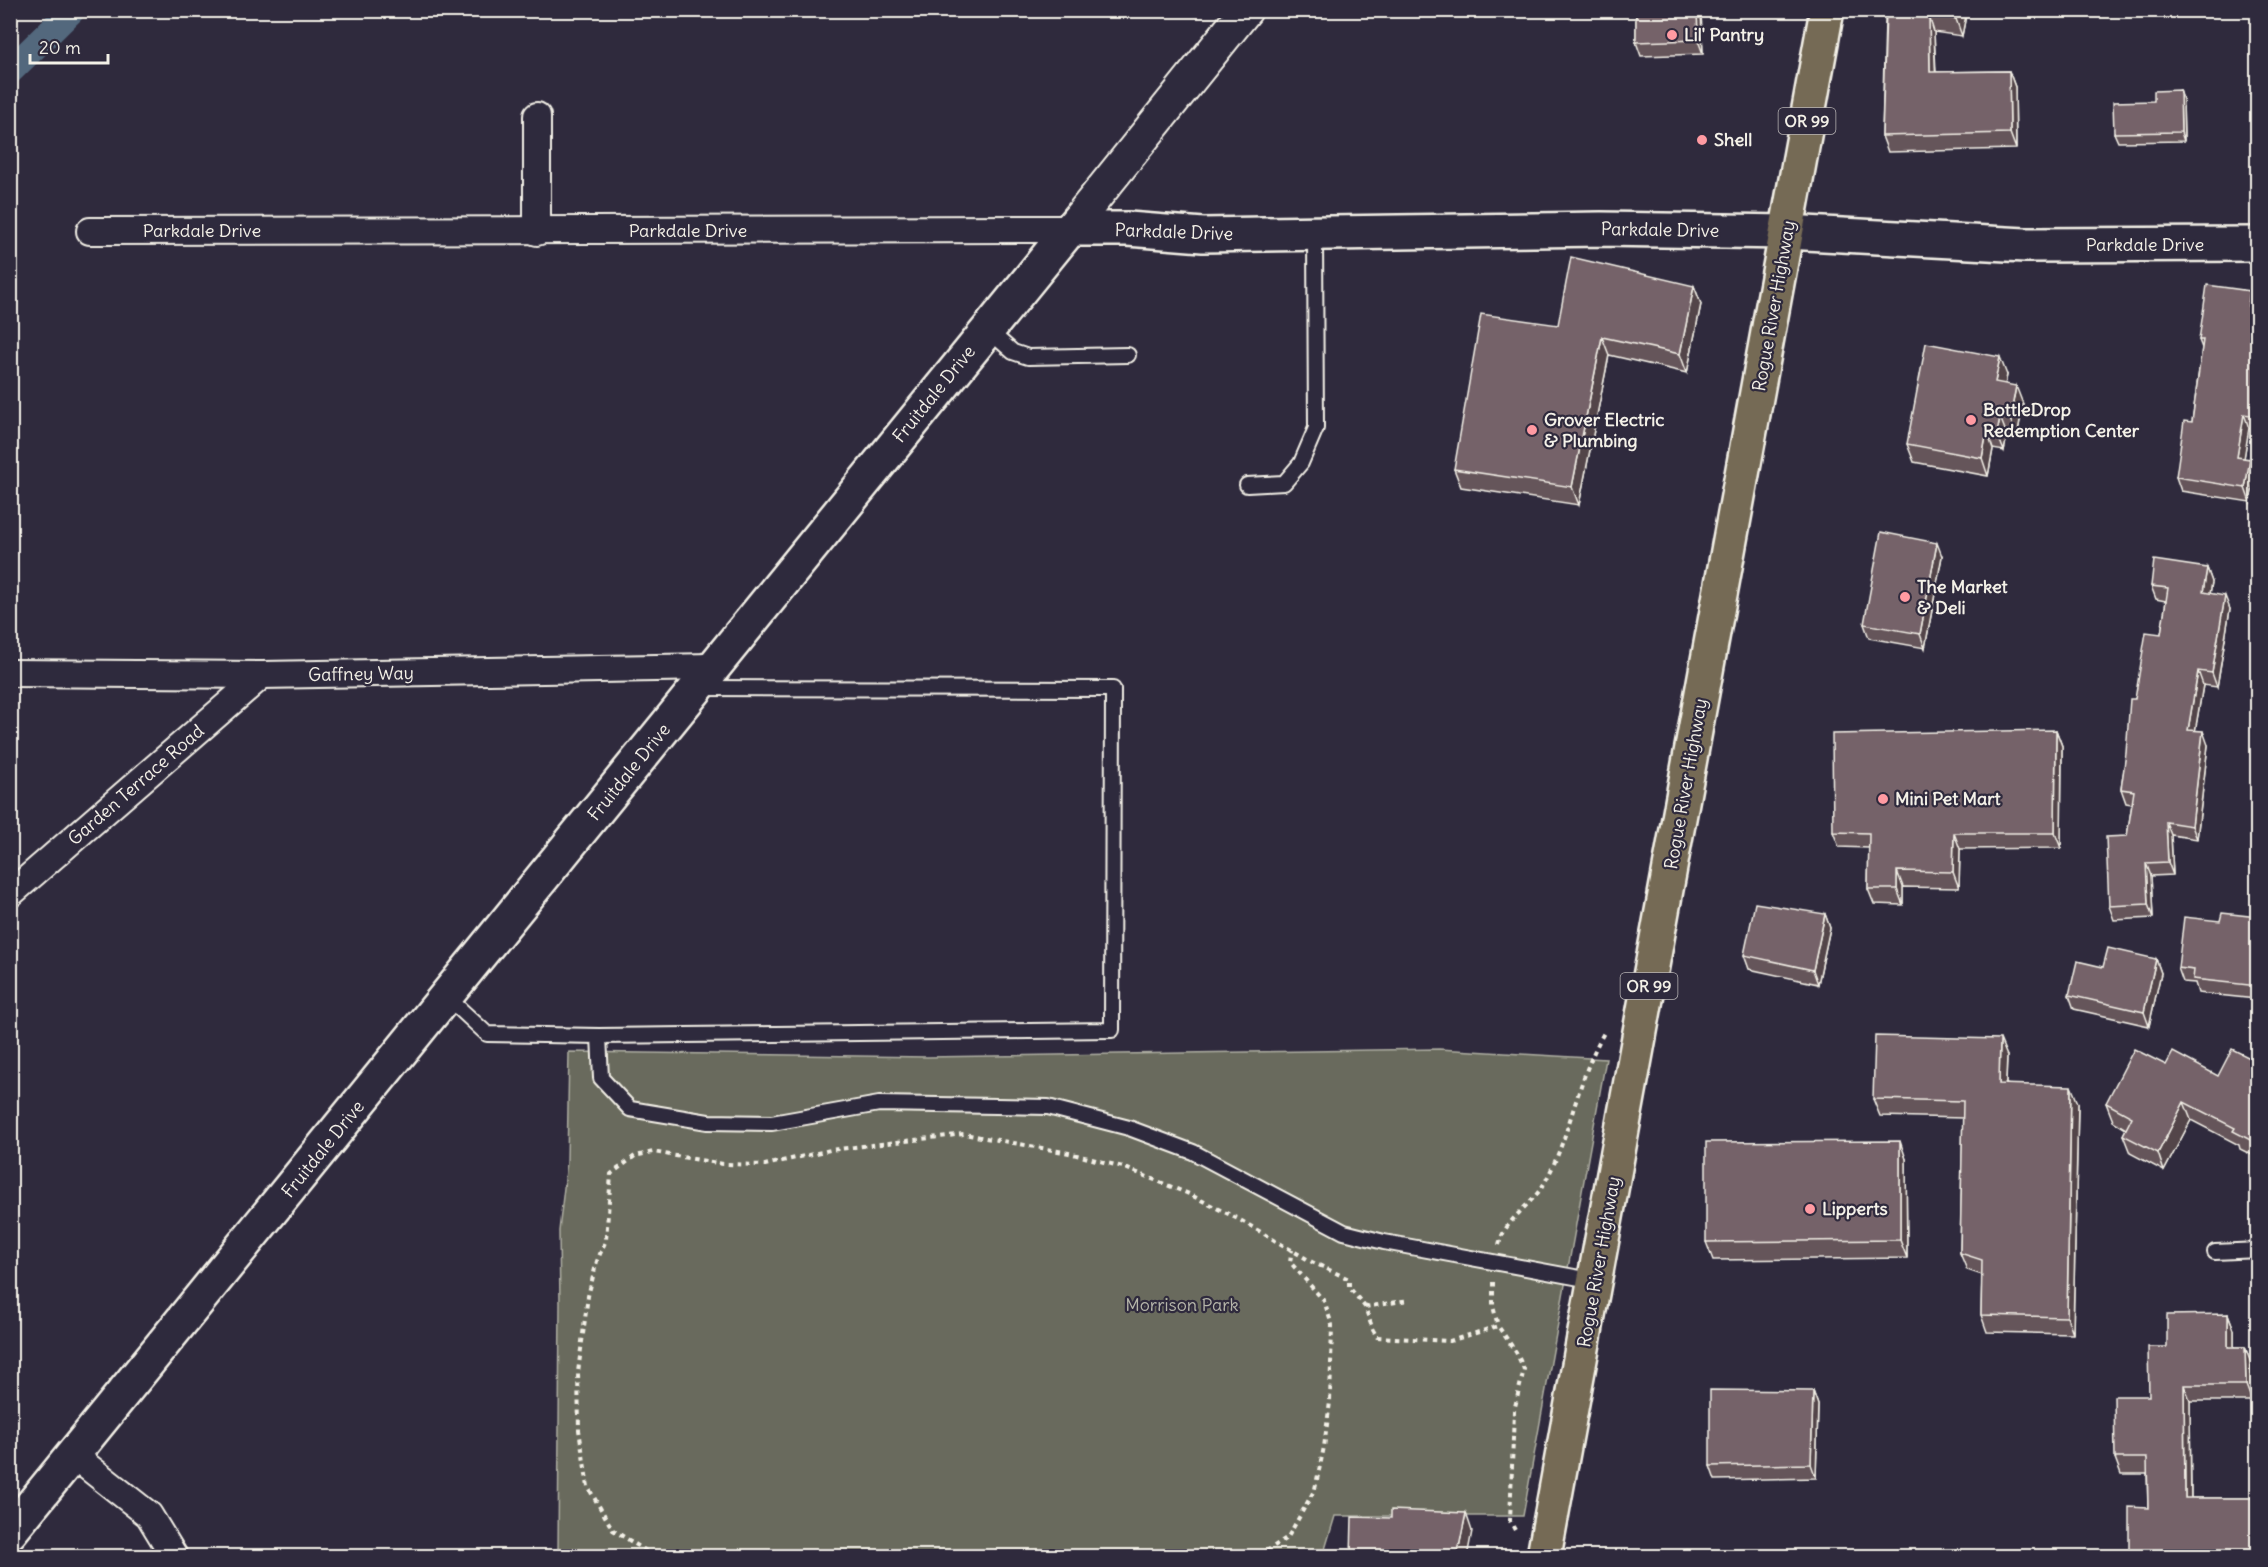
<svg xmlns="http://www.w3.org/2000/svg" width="2268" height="1567" font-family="Delius,sans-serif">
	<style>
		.green { fill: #696b5d; stroke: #aeaea2; stroke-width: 1.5 }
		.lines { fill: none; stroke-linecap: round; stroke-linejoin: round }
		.canal { stroke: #52687d; stroke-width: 27 }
		.service-casing { stroke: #f4f1e8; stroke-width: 18 }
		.minor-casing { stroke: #f4f1e8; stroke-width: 30 }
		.tertiary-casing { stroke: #f4f1e8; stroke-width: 36 }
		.secondary-casing { stroke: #f4f1e8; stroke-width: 38 }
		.primary-casing { stroke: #f4f1e8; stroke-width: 38 }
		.path { stroke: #f4f1e8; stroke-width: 4; stroke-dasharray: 4.5 4.5; stroke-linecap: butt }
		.service { stroke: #2f2a3d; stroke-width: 14 }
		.minor { stroke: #2f2a3d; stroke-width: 26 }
		.tertiary { stroke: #2f2a3d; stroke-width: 32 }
		.secondary { stroke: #2f2a3d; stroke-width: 33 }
		.primary { stroke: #756b55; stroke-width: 33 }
		.wall { fill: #65545a; stroke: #f4f1e8; stroke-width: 1.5 }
		.shaded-wall { fill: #52454a; stroke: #f4f1e8; stroke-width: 1.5 }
		.building { fill: #756269; stroke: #f4f1e8; stroke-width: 1.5 }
		.poi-dot { fill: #ff9aa2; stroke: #2f2a3d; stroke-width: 2 }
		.labels { text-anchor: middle; stroke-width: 4.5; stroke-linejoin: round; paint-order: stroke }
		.shield { fill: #2f2a3d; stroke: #b9b5b5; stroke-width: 1.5 }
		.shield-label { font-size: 16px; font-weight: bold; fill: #f4f1e8 }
		.poi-label { font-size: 18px; font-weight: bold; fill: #f4f1e8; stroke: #2f2a3d; text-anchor: start }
		.street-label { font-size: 18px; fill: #f4f1e8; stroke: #2f2a3d }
		.park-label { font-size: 18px; fill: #b5b5a9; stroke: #2f2a3d }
	</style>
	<rect width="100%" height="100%" fill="#2f2a3d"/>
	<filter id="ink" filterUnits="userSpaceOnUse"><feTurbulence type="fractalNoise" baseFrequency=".0167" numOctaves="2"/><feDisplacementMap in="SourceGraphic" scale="12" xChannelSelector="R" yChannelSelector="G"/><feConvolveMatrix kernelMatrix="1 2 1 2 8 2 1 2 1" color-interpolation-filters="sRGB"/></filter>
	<g filter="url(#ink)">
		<path class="green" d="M1439,1049l167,10 -83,457h-188l-12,40h-765l2,-252 -1,-73 8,-69 2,-110 358,5z"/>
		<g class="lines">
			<path class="canal" d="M10,71l62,-61"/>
			<g class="service-casing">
				<g id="service">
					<path d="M987,329l26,23 15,5 100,-2"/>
					<path d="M1247,485l37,-2 17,-20 15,-35 -1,-195"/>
					<path d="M447,997l40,37 112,2 513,-6 1,-341 -415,-1"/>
					<path d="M599,1036l2,42 29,31 78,13 64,1 107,-19 169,3 81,21 64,24 151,80 40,10 212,39"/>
					<path d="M2215,1252l43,-2"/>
				</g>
			</g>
			<g class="minor-casing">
				<g id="minor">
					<path d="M537,116v116"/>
					<path d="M90,231l980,-2"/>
					<path d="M10,673l252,2 450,-8"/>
					<path d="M10,894l252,-219"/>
					<path d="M73,1455l76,60 25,41"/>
				</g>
			</g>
			<g class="tertiary-casing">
				<path id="tertiary" d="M1070,229l176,-219"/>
			</g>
			<g class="secondary-casing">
				<path id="secondary" d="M10,1532c356,-432 704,-871 1060,-1303h58l75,6 398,-6 186,3 238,13 233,-1"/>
			</g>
			<g class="primary-casing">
				<path id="primary" d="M1544,1556l283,-1546"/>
			</g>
			<g class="path">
				<path d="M1499,1245c5,-26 34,-40 46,-63 26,-47 32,-104 60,-151"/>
				<path d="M1493,1282v24l5,20"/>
				<path d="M1365,1307l44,-7"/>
				<path d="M654,1556l-41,-26 -25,-43 -9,-57 -1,-58 10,-76 9,-35 9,-21 5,-66 24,-18 18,-4 70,12 42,1 65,-15 134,-16 105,19 54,14 66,27 51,26 72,42 37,17v8l16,20 8,23 4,7 73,4 48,-15 18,26 8,17 -10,42 -4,110 6,11"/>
				<path d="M1259,1556l29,-19 27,-48 9,-42 6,-45 2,-77 -8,-24 -34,-39 2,-12"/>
			</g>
			<use href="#service" class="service"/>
			<use href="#minor" class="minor"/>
			<use href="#tertiary" class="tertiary"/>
			<use href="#secondary" class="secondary"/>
			<use href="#primary" class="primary"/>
		</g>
		<g class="wall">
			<path d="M1636,10h79v5l-14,-1 2,40 -62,2 -5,-14z"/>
			<path d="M1882,10h85l-5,26 -28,-4 2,40 73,-1 6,16 1,62 -128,3 -6,-16 3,-117z"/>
			<path d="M2180,90l3,10 1,41 -66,1 -4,-9 40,-32z"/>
			<path d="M1694,286l7,18 -14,69 -78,-18 -30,150 -118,-18 -7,-18 104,-144z"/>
			<path d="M2255,305v2h3v122l-9,-1 -5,30 11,15 -5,29 -69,-11 -5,-14 16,-55 10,-74 -3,-8z"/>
			<path d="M2007,375l-2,9 18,20 -6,33 -10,-2 -3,16 -11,-2 -5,27 -74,-14 -7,-18z"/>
			<path d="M1942,556l-17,92 -56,-10 -5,-14z"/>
			<path d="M2207,568l5,14 -2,11 20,16 -13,78 -14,-2 -8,46 13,14 -11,94 -26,-4 2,40 -22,1 2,42 -39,2 -5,-14 18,-70 5,-32 -6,-1 -5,-14 14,-90 26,-65 5,-33 -10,-2 -5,-13z"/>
			<path d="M2056,730l6,16 -1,102 -101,1 -1,39 -56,-1v18l-29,-1 -6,-15 1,-41 -30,-1 -6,-15z"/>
			<path d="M1825,914l5,14 -12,56 -69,-15 -5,-14z"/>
			<path d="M2258,917v89l-2,-4v-3l-58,-6 -3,-10 -12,-1 -5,-14 42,-47z"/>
			<path d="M2156,959l5,14 -12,53 -75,-17 -5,-14 34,-28z"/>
			<path d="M2007,1056l-1,28 72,19 -5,231 -86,-2 -6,-17 1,-40 -15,-5 -7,-17 3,-135 -83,-2 -7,-17z"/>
			<path d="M2258,1062v96l-18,-9 -1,-4 -48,-25 -27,51 -34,-18 -7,-18 3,-6 -13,-8 -7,-18 60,-38 52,11z"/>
			<path d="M1906,1159l1,99 -194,2 -7,-18z"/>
			<path d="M2228,1314l6,16v17h11l6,16 1,38h-62l1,97h65l2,5v54l-110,-49 -1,-34h-26l-6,-16 34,-62 18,-49z"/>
			<path d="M1813,1391l5,14 -2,73 -101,2 -5,-14z"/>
		</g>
		<g class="shaded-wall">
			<path d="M1697,10h3l1,4 2,40 -5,-14z"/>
			<path d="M1958,10h9l-5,26 -6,-17z"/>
			<path d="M1929,16l5,16 2,56 -6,-16z"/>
			<path d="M2009,71l6,16 1,62 -6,-16z"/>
			<path d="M2180,90l3,10 1,41 -3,-9z"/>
			<path d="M1694,286l7,18 -14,69 -7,-19z"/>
			<path d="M2250,291l5,14 -2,15 -5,-14z"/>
			<path d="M1602,337l7,18 -30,150 -7,-18z"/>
			<path d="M2000,357l7,18 -5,25 -7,-18z"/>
			<path d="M2016,386l7,18 -6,33 -7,-18z"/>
			<path d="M2244,414l5,14 -7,43 -5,-14z"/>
			<path d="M2000,417l7,18 -3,16 -7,-18z"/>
			<path d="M1987,431l6,18 -5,27 -6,-18z"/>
			<path d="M2250,459l5,14 -5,29 -5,-14z"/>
			<path d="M1937,543l5,13 -17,92 -5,-14z"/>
			<path d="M2207,568l5,14 -4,24 -5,-14z"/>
			<path d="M2225,596l5,13 -13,78 -5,-14z"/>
			<path d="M2198,671l5,14 -10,59 -5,-14z"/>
			<path d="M2056,730l6,16 -1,102 -6,-15z"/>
			<path d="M2203,731l5,14 -11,94 -5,-13z"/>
			<path d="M2166,822l5,13 2,40 -5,-13z"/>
			<path d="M1954,833l6,16 -1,39 -6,-16z"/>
			<path d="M2146,863l5,13 2,42 -5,-14z"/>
			<path d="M1897,871l6,16v18l-6,-16z"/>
			<path d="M1825,914l5,14 -12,56 -5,-14z"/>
			<path d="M2156,959l5,14 -12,53 -5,-14z"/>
			<path d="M2000,1039l7,17 -2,45 -6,-17z"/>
			<path d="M2071,1086l7,17 -5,231 -6,-17z"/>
			<path d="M2184,1102l7,18 -27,51 -6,-18z"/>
			<path d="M1900,1141l6,18 1,99 -7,-18z"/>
			<path d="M2228,1314l6,16v33l-6,-16z"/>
			<path d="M2245,1347l6,16 1,38 -6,-16z"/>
			<path d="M2184,1385l6,16 1,113 -6,-16z"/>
			<path d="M1813,1391l5,14 -2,73 -5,-14z"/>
			<path d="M2256,1498l2,5v54h-3z"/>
			<path d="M1466,1513l6,18 -5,26h-10z"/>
		</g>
		<g class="building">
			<path d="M1636,10h61l1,30 -62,2z"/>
			<path d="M1886,10h72l-2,9 -27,-3 1,56 79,-1 1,62 -128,3z"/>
			<path d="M2180,90l1,42 -67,1 -1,-31 41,-1v-10z"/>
			<path d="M2255,100h3v34h-2z"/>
			<path d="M1571,257l123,29 -14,68 -78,-17 -30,150 -118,-18 27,-155 77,11z"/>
			<path d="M2207,285l43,6 -2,15 10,1v99l-2,10 -12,-2 -7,43 13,2 -5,29 -69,-11 8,-56 8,1 11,-82h-4z"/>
			<path d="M1926,343l74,14 -5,25 21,4 -6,33 -10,-2 -3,16 -10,-2 -5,27 -75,-14z"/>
			<path d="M1881,532l56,11 -17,91 -56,-10z"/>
			<path d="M2154,560l53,8 -4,24 22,4 -13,77 -14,-2 -10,59 15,1 -11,95 -26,-4 2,40 -22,1 2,41 -39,2 -3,-69 21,-1 7,-45 -13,-2 5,-36 4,-54h5l11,-67 15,2 7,-46 -17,-2z"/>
			<path d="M2056,730l-1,103h-101l-1,39 -56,-1v18h-29l1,-56 -36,-1 -1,-98z"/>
			<path d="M1755,903l70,11 -12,56 -69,-15z"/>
			<path d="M2222,913l36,4v69l-65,-7 1,-9 -16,-2 6,-51 36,4z"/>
			<path d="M2108,948l48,11 -12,53 -75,-17 8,-34 26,6z"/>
			<path d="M1875,1036l125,3 -1,45 72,2 -4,231 -86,-2 1,-55 -22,-7 3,-152 -90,-2z"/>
			<path d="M2134,1049l32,16 7,-13 45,24 14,-27 26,13v82l-25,-13 2,-3 -51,-26 -26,51 -35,-18 9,-18 -26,-14z"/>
			<path d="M1900,1141v99l-194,2v-100z"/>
			<path d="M2228,1314v33h17l1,38h-62l1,113h71l-1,59h-126v-50l19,1 -1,-50h-32l-1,-62h35l-1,-49h19v-32z"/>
			<path d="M1710,1390l103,1 -2,73 -101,2z"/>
			<path d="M1391,1510l75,3 -9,44h-106l1,-40 39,1z"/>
			<path d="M1686,1550l31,7h-32z"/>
		</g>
	</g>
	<g class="poi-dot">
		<circle cx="1672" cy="35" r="6"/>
		<circle cx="1702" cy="140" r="6"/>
		<circle cx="1971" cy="420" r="6"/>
		<circle cx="1532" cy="430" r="6"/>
		<circle cx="1905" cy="597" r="6"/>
		<circle cx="1883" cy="799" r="6"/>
		<circle cx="1810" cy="1209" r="6"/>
	</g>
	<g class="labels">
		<g class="shield">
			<rect x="1778.5" y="108" width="57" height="26" rx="4.5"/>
			<rect x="1620.5" y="973" width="57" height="26" rx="4.5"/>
		</g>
		<g class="shield-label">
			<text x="1807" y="127">OR 99</text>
			<text x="1649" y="992">OR 99</text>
		</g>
		<g class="poi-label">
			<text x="1684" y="41">Lil' Pantry</text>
			<text x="1714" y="146">Shell</text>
			<text x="1983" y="416">BottleDrop<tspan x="1983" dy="21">Redemption Center</tspan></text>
			<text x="1544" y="426">Grover Electric<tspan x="1544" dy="21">&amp; Plumbing</tspan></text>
			<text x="1917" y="593">The Market<tspan x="1917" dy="21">&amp; Deli</tspan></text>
			<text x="1895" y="805">Mini Pet Mart</text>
			<text x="1822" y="1215">Lipperts</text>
		</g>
		<g class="street-label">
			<text transform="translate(1660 230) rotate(1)" y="6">Parkdale Drive</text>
			<text x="202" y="237">Parkdale Drive</text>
			<text x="688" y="237">Parkdale Drive</text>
			<text transform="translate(1174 232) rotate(2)" y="6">Parkdale Drive</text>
			<text x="2145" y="251">Parkdale Drive</text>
			<text transform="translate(1774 306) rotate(-80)" y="6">Rogue River Highway</text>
			<text transform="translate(934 394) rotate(-51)" y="6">Fruitdale Drive</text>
			<text transform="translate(361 674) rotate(-1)" y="6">Gaffney Way</text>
			<text transform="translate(629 772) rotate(-51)" y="6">Fruitdale Drive</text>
			<text transform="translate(1686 784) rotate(-80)" y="6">Rogue River Highway</text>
			<text transform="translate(136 785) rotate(-41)" y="6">Garden Terrace Road</text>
			<text transform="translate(323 1149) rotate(-51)" y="6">Fruitdale Drive</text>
			<text transform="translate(1599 1262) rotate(-80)" y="6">Rogue River Highway</text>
		</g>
		<g class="park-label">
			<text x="1182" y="1311">Morrison Park</text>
		</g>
	</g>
	<rect width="2268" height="1567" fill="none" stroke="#2f2a3d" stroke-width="36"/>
	<rect x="18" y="18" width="2232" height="1531" fill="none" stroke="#f4f1e8" stroke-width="2" filter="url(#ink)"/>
	<path d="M30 54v9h78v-9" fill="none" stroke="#f4f1e8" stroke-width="3"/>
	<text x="39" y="54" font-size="18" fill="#f4f1e8" stroke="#2f2a3d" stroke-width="4.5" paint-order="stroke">20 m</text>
</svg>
